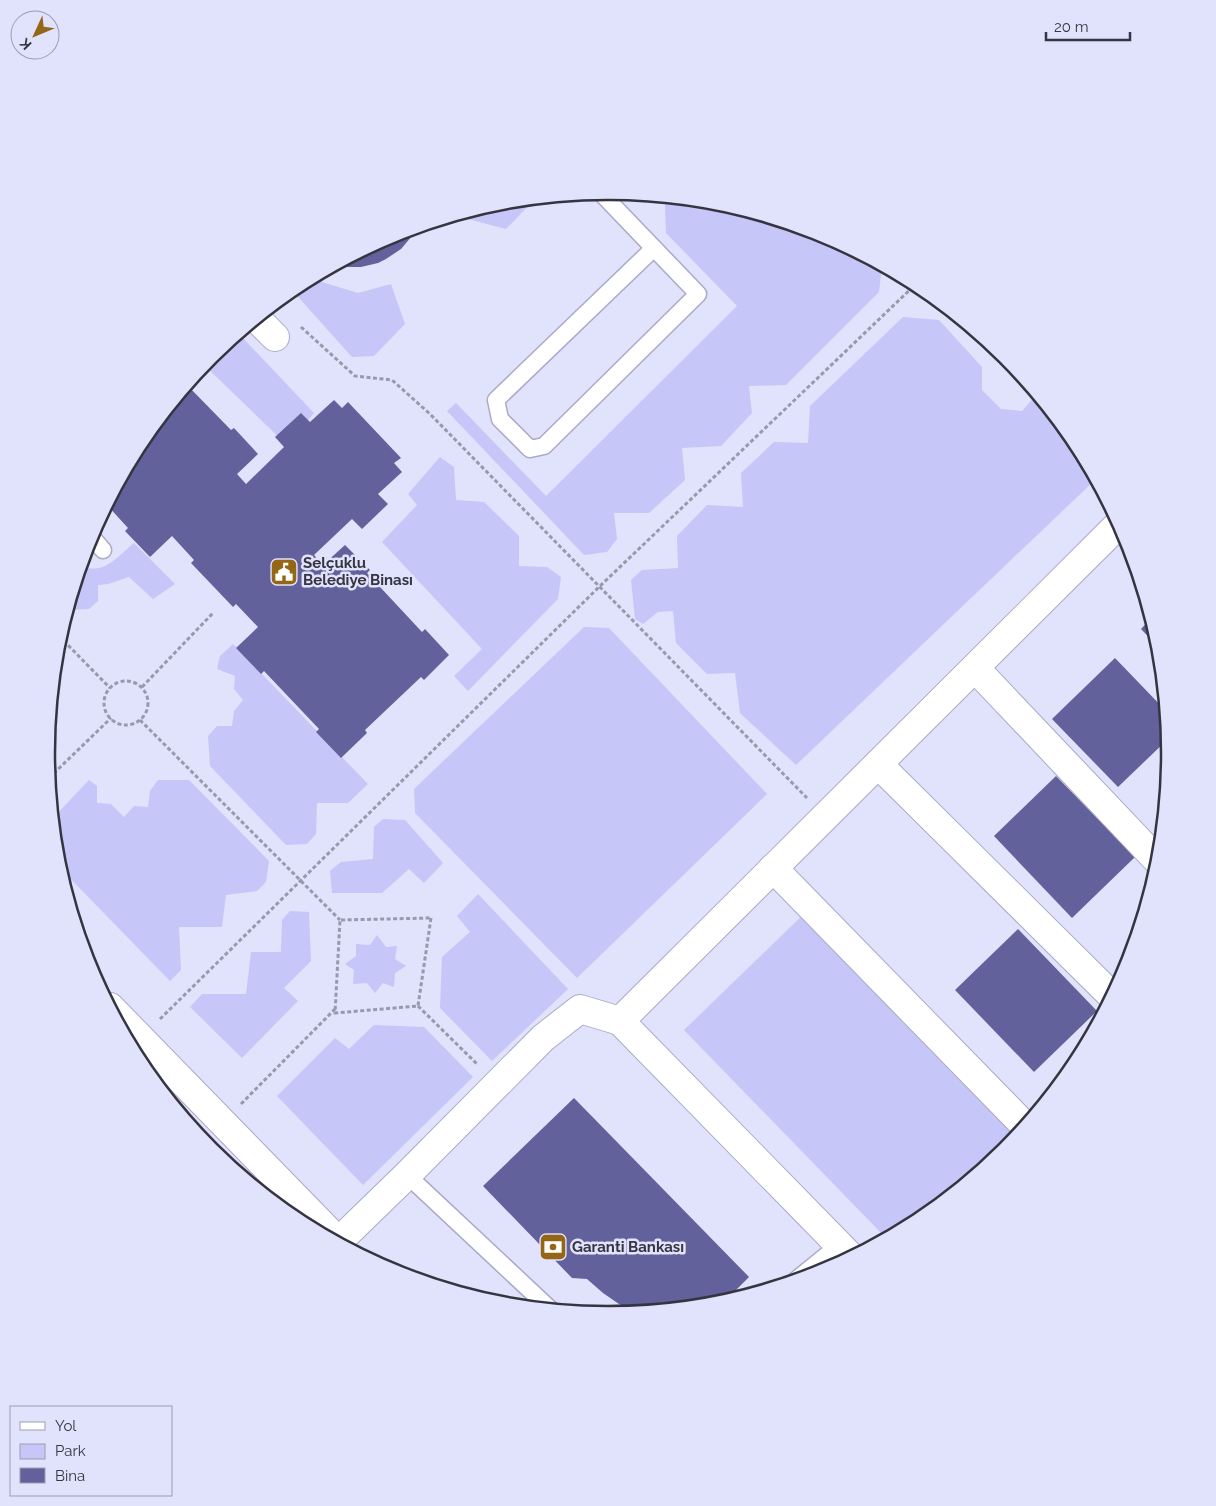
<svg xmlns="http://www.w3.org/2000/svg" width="1216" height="1506" font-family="Raleway,sans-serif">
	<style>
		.green { fill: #c6c6f8 }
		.forest { fill: #a6a5e4 }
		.building { fill: #63619b }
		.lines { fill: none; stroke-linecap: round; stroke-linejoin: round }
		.lane-casing { stroke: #aaaac9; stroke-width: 19 }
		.street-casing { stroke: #aaaac9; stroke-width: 30 }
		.primary-casing { stroke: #aaaac9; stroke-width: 30 }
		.path { stroke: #9999ae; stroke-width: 3; stroke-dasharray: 4 2.5; stroke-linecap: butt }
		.lane { stroke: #fff; stroke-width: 16 }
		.street { stroke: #fff; stroke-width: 28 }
		.primary { stroke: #fff; stroke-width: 28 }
		.labels { text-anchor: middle; stroke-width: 5; stroke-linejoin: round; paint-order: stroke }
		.poi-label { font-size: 15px; font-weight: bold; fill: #353542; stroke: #e1e2fc; text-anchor: start }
		.rim { fill: none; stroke: #353542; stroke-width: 2.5 }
	</style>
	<rect width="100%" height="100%" fill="#e1e2fc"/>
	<g class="green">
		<path d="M536,198l-30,31 -38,-10v-8l31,-9z"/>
		<path d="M672,198l46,4 105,32 59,31 -3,27 -93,93 -37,1 3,27 -31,33 -39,2 3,32 -36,33h-35l3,26 -10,13 -23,3 -137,-144 9,-8 90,93 191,-190 -71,-73 -1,-29z"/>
		<path d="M313,277l9,5 36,11 33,-9 14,40 -31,32 -22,1 -60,-67 4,-4z"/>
		<path d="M903,317l36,3 43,47v23l19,19 21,2 15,-17 38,47 21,38 -300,286 -56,-52 -5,-40 -28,1 -31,-31 -3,-32 -15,1 -15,12 -8,-5 -4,-39 11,-10 36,-2 -1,-32 30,-31 36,2 -2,-34 33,-31 34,1 2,-37z"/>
		<path d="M238,333l76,80 -27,32 -83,-80 7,-9z"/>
		<path d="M440,457l14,10 2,33 28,2 35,34v30l28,1 14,10 -3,22 -90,92 -14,-15 28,-27 -100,-107 35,-37 -9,-11z"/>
		<path d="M134,543l41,41 -22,15 -24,-22 -21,7 -10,1v16l-9,8 -22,1 14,-44c23,10 37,-10 53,-23z"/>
		<path d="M584,627l25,1 158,166 -190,184 -162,-165 -1,-24z"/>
		<path d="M233,644l135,140 -20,19h-31l-1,31 -9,10 -21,1 -76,-79 -2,-30 9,-10h15l2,-15 9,-11 -9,-11 1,-13 -18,-7 3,-13z"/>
		<path d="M89,780l8,6v17l14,1 13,13 10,-11 14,1 2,-16 8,-11h31l80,81 -3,21 -9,9 -31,4 -4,32h-43l2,43 -11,11 -112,-115 -5,-48z"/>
		<path d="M383,819l22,1 38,43 -19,20 -15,-14 -27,24h-50l-2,-22 11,-9 32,-3 1,-32z"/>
		<path d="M478,894l90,95 -76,72 -52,-53 2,-51 28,-25 -13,-16z"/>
		<path d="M290,911l19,1 2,49 -27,27 14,13 -56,57 -52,-51 12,-13h44l5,-42h30l1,-32z"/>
		<path d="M806,912l211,217 -75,73 -22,18 -34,18 -202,-208z"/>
		<path d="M377,935l9,12 11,-1 -2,13 11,7 -11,7 -1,14 -11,-4 -8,10 -8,-10 -14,1 1,-14 -9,-6 11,-8v-12l14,1z"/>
		<path d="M374,1025l50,2 49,50 -110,108 -86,-89 58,-58 14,11z"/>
	</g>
	<path class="forest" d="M145,1069l120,126 -54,-45z"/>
	<g class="building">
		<path d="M419,226l-7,10 -11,13 -15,10 -8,4 -17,4h-17l-10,-1 59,-32z"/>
		<path d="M187,385l44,45 3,-2 24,26 -21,20 9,10 38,-37 -9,-10 26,-24 9,9 24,-22 8,8 6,-6 53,56 -7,5 8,9 -24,22 10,10 -26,25 -10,-10 -38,36 9,10 22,-20 25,25 -3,3 55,59 3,-3 24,26 -25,25 -3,-3 -56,53 2,3 -26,25 -25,-26 3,-3 -55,-58 -3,3 -25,-26 22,-21 -22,-23 -3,3 -42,-44 3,-3 -22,-24 -22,21 -25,-26 3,-3 -21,-23 34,-64z"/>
		<path d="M1151,618l8,26v4l-18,-19z"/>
		<path d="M1115,658l51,53 2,28 -50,48 -66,-68z"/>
		<path d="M1056,776l79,81 -63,61 -78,-82z"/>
		<path d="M1018,929l79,82 -63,61 -79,-82z"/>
		<path d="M574,1098l175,179 -14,14 -14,11 -4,2 -82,8 -16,-8 -16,-11 -16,-14 -15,-1 -89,-92z"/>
	</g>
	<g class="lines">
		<g class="lane-casing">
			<g id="lane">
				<path d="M600,192l98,102 -154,152 -14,3 -30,-30 -4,-19 158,-152"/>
				<path d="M90,535l13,15"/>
				<path d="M407,1175l143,134"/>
				<path d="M796,1280l43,-35"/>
			</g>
		</g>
		<g class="street-casing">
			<g id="street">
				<path d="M256,318l19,19"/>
				<path d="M975,668l184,194"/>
				<path d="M878,764l234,232"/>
				<path d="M773,868l252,258"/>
				<path d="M338,1242l69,-67 136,-137 37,-29 40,12"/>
				<path d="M851,1257l-231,-236 499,-497"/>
			</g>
		</g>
		<g class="primary-casing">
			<path id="primary" d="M110,1007l230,236"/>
		</g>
		<g class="path">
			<path d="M301,327l54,49 37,4 38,34 377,384"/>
			<path d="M59,636l51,52"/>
			<circle cx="126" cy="703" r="22"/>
			<path d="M142,687l71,-74"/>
			<path d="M140,720l200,200"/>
			<path d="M49,778l62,-60"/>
			<path d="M431,918l-13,88 -83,7 5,-93z"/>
			<path d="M418,1006l59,58"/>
			<path d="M160,1019l439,-432 317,-303"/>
			<path d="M241,1104l94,-95"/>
		</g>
		<use href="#lane" class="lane"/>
		<use href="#street" class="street"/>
		<use href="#primary" class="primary"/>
	</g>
	<defs>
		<g id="civic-square" transform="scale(1.4375)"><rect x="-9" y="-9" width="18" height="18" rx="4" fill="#956615" stroke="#e1e2fc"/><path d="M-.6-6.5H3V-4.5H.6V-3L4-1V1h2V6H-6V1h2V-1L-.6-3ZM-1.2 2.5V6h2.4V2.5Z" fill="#fff"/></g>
		<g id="bank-square" transform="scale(1.4375)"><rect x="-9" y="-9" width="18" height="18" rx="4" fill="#956615" stroke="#e1e2fc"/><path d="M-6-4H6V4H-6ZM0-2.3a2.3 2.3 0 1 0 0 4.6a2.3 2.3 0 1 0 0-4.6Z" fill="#fff"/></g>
	</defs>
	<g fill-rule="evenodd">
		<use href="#civic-square" x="284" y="572"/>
		<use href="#bank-square" x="553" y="1247"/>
	</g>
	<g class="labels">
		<g class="poi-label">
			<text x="303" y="568">Selçuklu<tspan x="303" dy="17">Belediye Binası</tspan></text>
			<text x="572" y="1252">Garanti Bankası</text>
		</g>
	</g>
	<path d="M0 0H1216V1506H0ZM55 753a553 553 0 1 1 1106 0a553 553 0 1 1-1106 0Z" fill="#e1e2fc" fill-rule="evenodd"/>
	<path class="rim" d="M55 753a553 553 0 1 1 1106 0a553 553 0 1 1-1106 0Z"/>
	<rect x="10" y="1406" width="162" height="90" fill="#e1e2fc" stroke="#9c9db2"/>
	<rect x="20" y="1422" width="25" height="8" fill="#ffffff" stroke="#9c9db2"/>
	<text x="55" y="1431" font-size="15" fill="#353542">Yol</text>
	<rect x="20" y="1444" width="25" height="15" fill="#c6c6f8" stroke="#9c9db2"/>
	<text x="55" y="1456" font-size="15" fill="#353542">Park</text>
	<rect x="20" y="1468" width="25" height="15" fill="#63619b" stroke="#9c9db2"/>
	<text x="55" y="1481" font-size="15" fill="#353542">Bina</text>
	<g transform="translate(35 35) rotate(226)"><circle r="24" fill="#e1e2fc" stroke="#9c9db2"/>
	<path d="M0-4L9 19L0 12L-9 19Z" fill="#956615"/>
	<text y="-8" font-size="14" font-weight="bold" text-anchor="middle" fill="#353542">K</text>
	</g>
	<path d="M1046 32v8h84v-8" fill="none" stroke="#353542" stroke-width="2.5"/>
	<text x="1054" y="32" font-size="15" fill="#353542" stroke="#e1e2fc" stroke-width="4" paint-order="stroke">20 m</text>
</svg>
